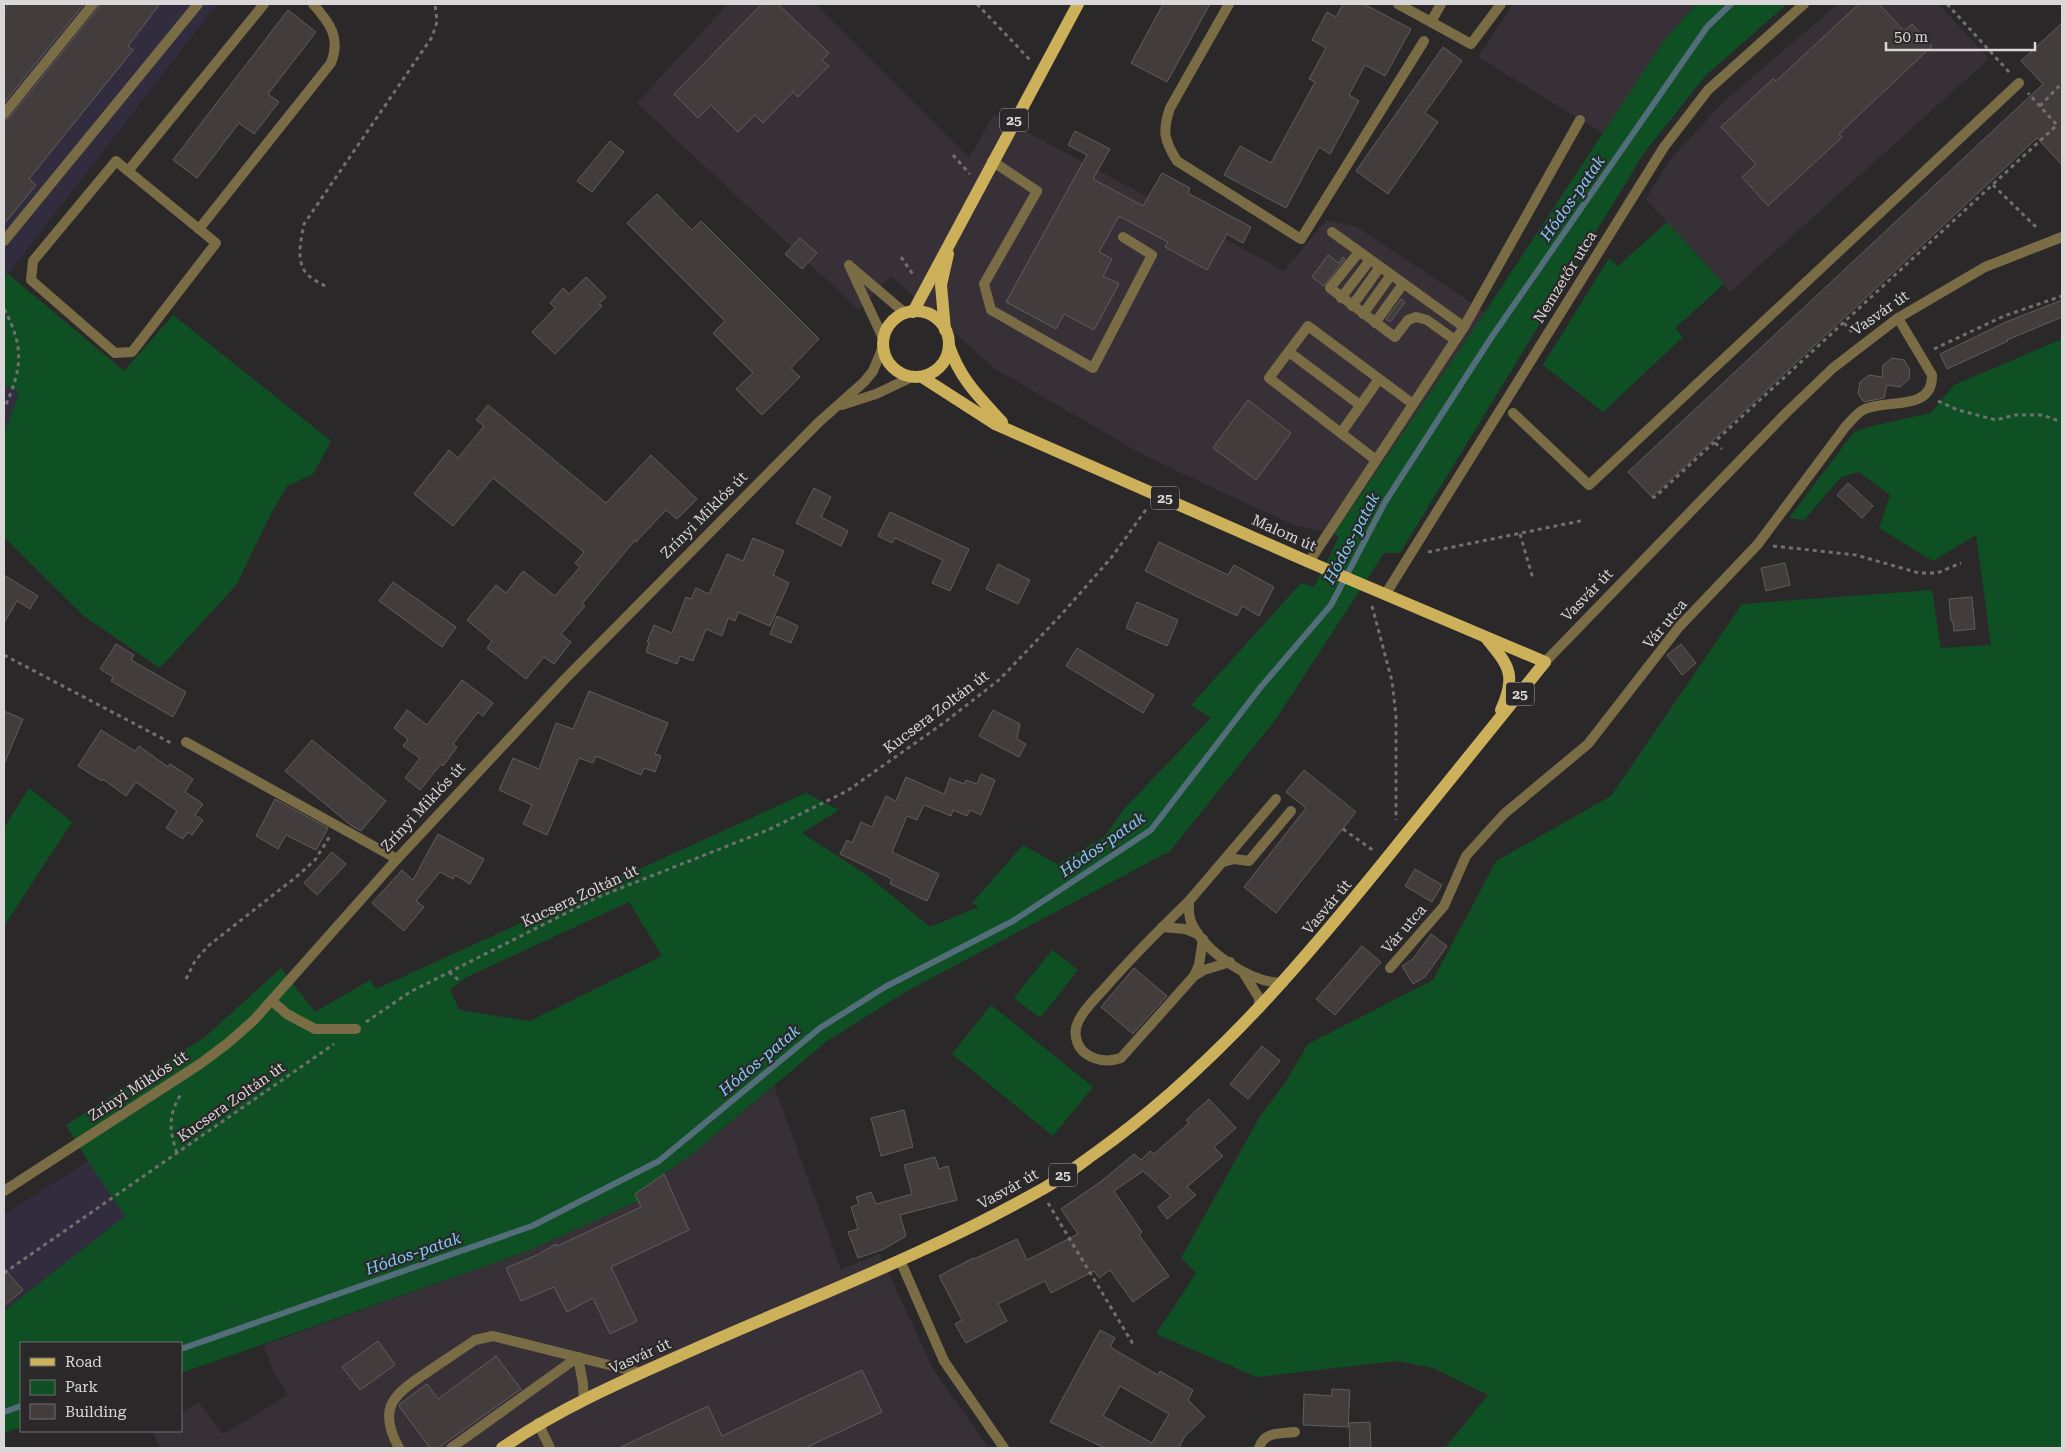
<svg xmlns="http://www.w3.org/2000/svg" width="2066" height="1452" font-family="'Roboto Serif',serif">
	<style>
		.built { fill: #373037 }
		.industrial { fill: #312d3e }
		.green { fill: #0e5023; fill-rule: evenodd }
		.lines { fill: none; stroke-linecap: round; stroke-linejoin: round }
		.stream { stroke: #536d7a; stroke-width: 6 }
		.building { fill: #423d3c; stroke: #625d5c; fill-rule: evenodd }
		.path { stroke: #716f70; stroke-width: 3; stroke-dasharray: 4 4; stroke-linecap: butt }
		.service { stroke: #7a6d45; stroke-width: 10 }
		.minor { stroke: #7a6d45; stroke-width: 10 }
		.tertiary { stroke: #7a6d45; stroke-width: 10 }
		.primary { stroke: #ccb05a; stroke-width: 12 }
		.labels { text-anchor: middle; stroke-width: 4.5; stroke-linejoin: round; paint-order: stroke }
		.shield { fill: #2b282a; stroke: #a5a2a4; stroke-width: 1 }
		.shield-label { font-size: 14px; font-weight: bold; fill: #d9d7d8 }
		.street-label { font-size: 15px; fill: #d9d7d8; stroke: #2b282a }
		.water-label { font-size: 16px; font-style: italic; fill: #7dcef4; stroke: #2b282a }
	</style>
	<rect width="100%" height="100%" fill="#2b282a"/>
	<g class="built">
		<path d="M728,4h87l154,154 25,-44 290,157 42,-51 31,7 128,85 -151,222 -41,-9 -146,-68 -152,-88 -104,-93 -32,34 -222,-207z"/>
		<path d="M1513,4h183l-33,38 -59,92 -126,-77z"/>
		<path d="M1838,4h101l50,55 -259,233 -84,-93 23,-38 53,-58z"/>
		<path d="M774,1086l67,183 39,-15 53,115 56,79h-829l-8,-17h29v-19l18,-9 24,31 65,-39 -14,-22 -10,-28 264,-94 110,-50 -3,-7 56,-39z"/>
	</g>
	<g class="industrial">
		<path d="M4,4h213l-213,275z"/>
		<path d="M4,385l15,8 -15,40z"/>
		<path d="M88,1161l37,55 -121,95v-96z"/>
	</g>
	<g class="green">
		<path d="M1696,4h91l-82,72 -61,77 -244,400h-16l-108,166 -106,132 -263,140 -80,50 -136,114 -56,39 3,7 -110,50 -347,122v-30h-160v84l-17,6v-122l121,-95 -37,-55 -22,-36 139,-88 76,-69 34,44 55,-32 6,9 430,-196 33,17 -37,23 66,43 62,51 49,-20 -7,-4 51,-58 34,19 47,-27 21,-29 86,-90 -20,-13 110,-122 13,4 25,-50 -5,-3 151,-222 178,-270zM629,902l33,54 -132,65 -71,-11 -9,-21 17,-12z"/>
		<path d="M1667,222l57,62 -49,44 8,9 -80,75 -60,-47 66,-107 9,8z"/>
		<path d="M7,273l117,98 49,-56 158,126 -18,33 -26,12 -17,29 -33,69 -77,84 -75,-51 -81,-80v-104l15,-40 -15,-8v-55l1,-3 -1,-2v-46z"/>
		<path d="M2062,339v1109h-617l43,-53 -55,-27 -36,-7 -140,16 -101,-43 40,-61 -15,-15 78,-140 26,-35 23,-39 125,-64 63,-119 115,-65 131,-192 190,-14 9,58 50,-3 -15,-110 -43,26 -54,-33 11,-33 -31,-23 -18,5 -37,43 -15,-2 65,-86 18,-6 59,-13 23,-28z"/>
		<path d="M29,788l43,34 -68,104v-98z"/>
		<path d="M1052,950l26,20 -38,48 -26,-20z"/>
		<path d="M991,1005l102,82 -40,49 -101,-82z"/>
	</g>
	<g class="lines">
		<g class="stream">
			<path d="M181,1349l351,-123 127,-65 161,-133 65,-41 128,-66 138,-91 109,-142 71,-83 54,-103 106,-164 216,-311 24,-23"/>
			<path d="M4,1412l17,-6"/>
		</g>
	</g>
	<g class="building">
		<path d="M9,4h75l-80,99v-92z"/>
		<path d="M100,4h60l-32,42 5,4 -104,129 7,6 -32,39v-103l5,-3 89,-110z"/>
		<path d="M762,4h16l51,49 -7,7 7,6 -31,31 -5,-5 -30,31 -8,-8 -17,17 -27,-27 -13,13 -24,-24z"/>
		<path d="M1163,4h47l-43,78 -36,-19z"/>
		<path d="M1343,4h21l47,25 -26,47 -20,-11 -16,30 10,6 -29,53 -11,-7 -33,61 -62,-33 16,-29 31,17 44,-81 -6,-3 17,-31 -14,-8 15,-28 9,5z"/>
		<path d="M1859,4h20l25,27 8,-7 20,22 -93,88 3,3 -74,69 -26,-29 14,-13 -35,-37 52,-48 3,2z"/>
		<path d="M288,10l28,22 -48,62 11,8 -25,32 -15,-11 -42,55 -24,-18z"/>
		<path d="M2062,23v142l-25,-27 -385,359 -24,-25 415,-388 -22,-23z"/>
		<path d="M1443,47l19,14 -37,52 13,9 -50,72 -32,-23z"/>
		<path d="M1075,131l35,18 -17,30 50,27 19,-33 28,15 -2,5 63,34 -8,16 -16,-9 -20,36 -42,-23 3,-5 -49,-26 -20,36 13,7 -9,17 16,8 -25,46 -30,-16 -8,15 -50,-27 81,-147 -19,-10z"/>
		<path d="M610,141l14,11 -32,40 -15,-11z"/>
		<path d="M657,194l35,36 9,-9 118,118 -28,29 9,9 -38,38 -26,-26 17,-16 -40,-40 12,-12 -98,-98z"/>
		<path d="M800,238l17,15 -15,16 -17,-15z"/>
		<path d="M1328,255l11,8 4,-6 2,2 -21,27 -12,-9z"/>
		<path d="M586,277l20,20 -7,7 3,2 -47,48 -23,-22 23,-24 -5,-5 13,-15 6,6z"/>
		<path d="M1401,299l4,3 -15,20 -4,-3z"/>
		<path d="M2062,300v17l-55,23 1,1 -61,28 -7,-15 66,-32z"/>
		<path d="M1892,358l12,2 6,10 -1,9 -9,8 -13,-2 -3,13 -20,4 -6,-8 2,-12 9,-7 13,2 1,-12z"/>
		<path d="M1248,400l43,33 -35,47 -43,-32z"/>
		<path d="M488,405l118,98 45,-48 46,44 -20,20 -11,-9 -30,32 -1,-2 -53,64 3,2 -24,28 10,8 -17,22 -10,-7 -18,22 -39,-31 5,-7 -25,-21 29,-35 10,8 17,-22 32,25 25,-29 -5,-4 9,-11 -91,-74 -40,48 -39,-32 35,-44 9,8 26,-32 -8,-6z"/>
		<path d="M1848,483l25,23 -11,12 -25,-23z"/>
		<path d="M814,488l17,9 -10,20 27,14 -7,15 -45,-23z"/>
		<path d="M890,512l79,37 -19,42 -18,-8 11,-23 -48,-22 -3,5 -14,-7z"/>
		<path d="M753,538l31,13 -11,24 16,8 -19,43 -32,-14 -3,9 -7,-3 -6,18 -16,-7 -13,32 -13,-5 -3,8 -31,-12 3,-9 -2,-1 7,-17 18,8 14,-36 5,2 5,-11 13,6 18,-40 16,7z"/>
		<path d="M1159,542l69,33 6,-10 40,22 -15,29 -17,-10 -5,10 -92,-45z"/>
		<path d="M1785,563l5,22 -24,6 -5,-23z"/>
		<path d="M998,564l32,16 -12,24 -32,-15z"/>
		<path d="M4,575l34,21 -8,13 -13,-8 -13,22z"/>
		<path d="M393,582l63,45 -14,20 -63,-46z"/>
		<path d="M1972,597l3,32 -21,2 -1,-10h-2l-2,-22z"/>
		<path d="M1137,602l41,18 -11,26 -41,-18z"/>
		<path d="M777,616l21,10 -7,17 -21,-9z"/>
		<path d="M116,644l18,11 -3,5 55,32 -13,25 -62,-36 2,-4 -13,-8z"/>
		<path d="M1681,644l15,19 -14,12 -15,-20z"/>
		<path d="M1077,648l77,47 -11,18 -77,-47z"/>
		<path d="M462,680l31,23 -10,13 -5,-4 -25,32 4,3 -14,19 -2,-2 -21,26 -15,-12 15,-20 -17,-12 5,-7 -14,-11 13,-18 20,15z"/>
		<path d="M589,691l79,32 -13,31 6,2 -6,16 -11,-4 -3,7 -45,-19 -3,7 -14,-5 -32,77 -24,-11 9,-19 -33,-15 14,-32 26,11 17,-46 17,6z"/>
		<path d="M993,710l27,14 -3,15 9,5 -7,13 -40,-21z"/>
		<path d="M4,711l19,8 -19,45z"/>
		<path d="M101,730l34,21 4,-5 29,21 2,-3 23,15 -8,13 18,12 -8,11 8,5 -11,15 -4,-3 -5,7 -17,-11 11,-17 -41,-29 -10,14 -23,-17 -1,2 -24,-15z"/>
		<path d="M312,740l74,61 -25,30 -9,-5 -67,-55z"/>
		<path d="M1304,770l52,42 -80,101 -32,-26 62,-79 -20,-16z"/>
		<path d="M981,774l14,6 -14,35 -11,-5 -3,6 -14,-6 -2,6 -27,-11 -7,15 -10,-4 -15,36 47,22 -12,27 -37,-17 2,-5 -52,-25 7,-14 5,3 9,-21 11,5 14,-31 10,5 10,-24 38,17 6,-16 14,6 2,-4 11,4z"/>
		<path d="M275,799l53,29 -12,22 -30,-15 -8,14 -22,-13z"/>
		<path d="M438,834l46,25 -14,25 -15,-9 -2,4 -13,-7 -24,29 8,6 -20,24 -32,-28 30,-33 11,10z"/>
		<path d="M332,852l14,12 -29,31 -13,-12z"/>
		<path d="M1415,869l27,16 -10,17 -27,-16z"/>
		<path d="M1431,934l16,12 -22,31 -12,7 -11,-18 11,-7z"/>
		<path d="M1362,946l19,16 -46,53 -19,-16z"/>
		<path d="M1134,968l33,28 -34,38 -32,-27z"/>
		<path d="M1262,1046l18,15 -32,38 -18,-15z"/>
		<path d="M1209,1099l27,29 -22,19 9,9 -36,31 9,8 -29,24 -9,-12 13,-11 -28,-25 -29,20 28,41 -3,3 30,41 -36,26 -23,-32 -11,8 -5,-7 -43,22 -6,-12 -47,23 9,17 -41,22 -11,-19 7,-4 -23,-44 34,-18 1,1 43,-20 10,21 51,-26 -17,-25 42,-29 31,-26 7,6 9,-9 4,3 35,-31 -3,-3z"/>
		<path d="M904,1110l9,37 -32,9 -10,-38z"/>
		<path d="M935,1157l4,12 9,-3 9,34 -57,15 6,21 -22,13 -26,9 -10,-26 10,-3 -7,-22 8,-3 -3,-7 15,-5 5,12 36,-10 -8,-29z"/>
		<path d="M664,1174l25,56 -78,37 26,54 -27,13 -17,-36 -26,14 -13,-25 -33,14 -15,-33 31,-13 19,-11 1,2 84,-39 -6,-13z"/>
		<path d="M4,1268l19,22 -19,16z"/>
		<path d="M1100,1330l15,8 -5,9 48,28 2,-4 33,19 -5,10 17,17 -20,19 -6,12h-74l-55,-26zM1120,1386l49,28 -17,29 -49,-27z"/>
		<path d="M378,1341l17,24 -35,25 -18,-23z"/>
		<path d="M496,1356l25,33 -83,59h-8l-31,-42 1,-2 27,-20 11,15z"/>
		<path d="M862,1370l20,42 -77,36h-186l89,-42 14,30z"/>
		<path d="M1332,1389l18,1 -2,37 -45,-2 1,-31 28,2z"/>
		<path d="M1370,1422l1,26h-21l-1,-25z"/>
	</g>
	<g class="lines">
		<g class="path">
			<path d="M977,4l54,57"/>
			<path d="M1947,4l62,68"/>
			<path d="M2040,106l21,-22"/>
			<path d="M953,155l17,19"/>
			<path d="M1993,185l44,43"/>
			<path d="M901,257l13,19"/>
			<path d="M325,286c-5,-3 -12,-6 -17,-11 -13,-12 -7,-35 -4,-51l128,-187 5,-15 -2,-18"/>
			<path d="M4,309c21,39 18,60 0,100"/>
			<path d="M1844,323l8,9"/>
			<path d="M1934,349l70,-33 58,-20"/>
			<path d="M1938,401l20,9 38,10 19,-5h27l20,7"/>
			<path d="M1715,443l7,6"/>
			<path d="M1652,497h3l402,-372 -29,-32"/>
			<path d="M1520,534l13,45"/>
			<path d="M1773,546l83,9 63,18h18l24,-10"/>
			<path d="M1428,552l157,-32"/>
			<path d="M1372,606l20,75 4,35v104"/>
			<path d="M4,655l167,88"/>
			<path d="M1343,829l31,22"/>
			<path d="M449,972l12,10"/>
			<path d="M186,979l9,-18 13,-15 88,-69 19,-17 15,-24"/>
			<path d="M366,1022l44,-30 188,-95 170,-67 79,-39 98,-69 55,-43 61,-64 50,-57 37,-51"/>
			<path d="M177,1153c-8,-23 -9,-38 4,-59"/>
			<path d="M1048,1203l85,141"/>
			<path d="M4,1273l330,-229"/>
		</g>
		<g class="service">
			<path d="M264,4l-136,167 71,58 132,-166c10,-25 -1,-40 -18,-59"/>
			<path d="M1229,4l-59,104c-8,23 -6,32 7,53l124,78 123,-198"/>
			<path d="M1398,4l33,18 10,-18"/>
			<path d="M1431,22l40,22 30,-40"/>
			<path d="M4,114l89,-110"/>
			<path d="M992,161l45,30 -53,93 7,26 102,58 59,-113 -29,-18"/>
			<path d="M128,171l-12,-10 -83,100 -2,19 84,73 17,-1 84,-109 -17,-14"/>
			<path d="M1332,232l132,95"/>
			<path d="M4,241l194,-237"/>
			<path d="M1359,252l-29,36 65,49 13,-17 8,-3 11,3 28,20"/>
			<path d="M849,265l34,73"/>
			<path d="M852,268l53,45"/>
			<path d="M1341,298l29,-38"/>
			<path d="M1352,306l28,-39"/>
			<path d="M1363,314l28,-39"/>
			<path d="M1375,323l28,-39"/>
			<path d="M1289,352l71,53"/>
			<path d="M1513,413l76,72 430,-402"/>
			<path d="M1341,433l38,-54"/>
			<path d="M1376,460l-107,-82 39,-52 105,78"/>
			<path d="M1309,562l155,-235 116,-207"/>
			<path d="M186,742l211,117"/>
			<path d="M1276,799l-87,102c0,8 -1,16 3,23 14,29 59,59 91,59"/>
			<path d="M1223,862l11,-3 15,2 42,-50"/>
			<path d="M1189,901c-30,29 -58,57 -85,88 -9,10 -21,21 -26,33 -5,10 -2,24 7,31 11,8 24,9 36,5l73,-82 10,-6 26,-8"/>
			<path d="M1162,927l23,2 13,5"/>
			<path d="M1243,972l16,26v11"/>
			<path d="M1194,976l5,-11 4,-26"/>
			<path d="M272,1001l15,13 28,15h41"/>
			<path d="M538,1423l12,25"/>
			<path d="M399,1448c-22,-40 -6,-53 27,-75 16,-11 33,-22 49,-33l18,-4 148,37"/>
			<path d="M451,1448l127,-91 5,27 1,16"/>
		</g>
		<g class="minor">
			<path d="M842,405l34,-11 36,-17"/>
			<path d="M1385,595l279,-448 44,-57 96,-86"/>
			<path d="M1390,968l54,-62 22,-50 38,-42 84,-70 91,-117 79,-83 88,-118c5,-5 11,-13 17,-16 21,-12 70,3 69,-35l-34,-57"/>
			<path d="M4,1191l196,-127 28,-21 26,-23 143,-161 168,-180 254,-257 45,-40 9,-11 10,-24"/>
			<path d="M900,1260l44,101 60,87"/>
			<path d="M1259,1448c5,-17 21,-14 36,-16"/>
		</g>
		<path class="tertiary" d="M1545,662l241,-249 47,-45 65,-50 87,-51 77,-30"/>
		<g class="primary">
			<circle cx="916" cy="344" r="33"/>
			<path d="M913,312l165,-308"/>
			<path d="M945,330l-4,-45 7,-31"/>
			<path d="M949,346c11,33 30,51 53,76"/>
			<path d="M1487,639c22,27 30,36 14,71"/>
			<path d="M502,1448c55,-38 116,-65 177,-92 120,-54 245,-100 360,-165 19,-10 37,-24 55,-37 121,-86 216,-200 308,-315 48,-59 96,-118 143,-177l-236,-100 -298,-131 -16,-7 -73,-47"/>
		</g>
	</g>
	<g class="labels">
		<g class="shield">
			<rect x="1000" y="108.5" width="28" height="23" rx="4"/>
			<rect x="1151" y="486.5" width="28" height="23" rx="4"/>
			<rect x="1506" y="682.5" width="28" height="23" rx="4"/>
			<rect x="1049" y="1163.5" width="28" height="23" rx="4"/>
		</g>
		<g class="shield-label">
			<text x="1014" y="125">25</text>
			<text x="1165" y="503">25</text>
			<text x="1520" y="699">25</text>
			<text x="1063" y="1180">25</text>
		</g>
		<g class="street-label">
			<text transform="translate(1565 277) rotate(-58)" y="5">Nemzetőr utca</text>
			<text transform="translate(1880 313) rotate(-35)" y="5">Vasvár út</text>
			<text transform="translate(704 515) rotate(-45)" y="5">Zrínyi Miklós út</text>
			<text transform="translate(1284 533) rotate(24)" y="5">Malom út</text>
			<text transform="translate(1587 595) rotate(-46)" y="5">Vasvár út</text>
			<text transform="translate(1665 624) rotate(-50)" y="5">Vár utca</text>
			<text transform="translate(936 712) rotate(-37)" y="5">Kucsera Zoltán út</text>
			<text transform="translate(423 807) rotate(-47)" y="5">Zrínyi Miklós út</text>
			<text transform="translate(580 896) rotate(-25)" y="5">Kucsera Zoltán út</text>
			<text transform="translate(1327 907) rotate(-50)" y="5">Vasvár út</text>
			<text transform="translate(1404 929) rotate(-49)" y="5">Vár utca</text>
			<text transform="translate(138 1086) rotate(-33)" y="5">Zrínyi Miklós út</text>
			<text transform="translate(231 1102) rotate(-35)" y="5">Kucsera Zoltán út</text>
			<text transform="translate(1008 1189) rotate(-29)" y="5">Vasvár út</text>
			<text transform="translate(640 1356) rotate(-24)" y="5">Vasvár út</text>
		</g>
		<g class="water-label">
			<text transform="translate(1572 198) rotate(-55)" y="6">Hódos-patak</text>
			<text transform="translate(1351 538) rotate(-62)" y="6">Hódos-patak</text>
			<text transform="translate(1102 844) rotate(-35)" y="6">Hódos-patak</text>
			<text transform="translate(759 1060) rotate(-40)" y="6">Hódos-patak</text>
			<text transform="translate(413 1253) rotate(-19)" y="6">Hódos-patak</text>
		</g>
	</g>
	<rect width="2066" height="1452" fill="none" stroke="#d9d7d8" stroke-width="10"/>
	<rect x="20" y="1342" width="162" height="90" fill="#2b282a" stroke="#716e70"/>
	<rect x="30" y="1358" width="25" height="8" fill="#ccb05a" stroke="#716e70"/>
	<text x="65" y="1367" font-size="15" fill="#d9d7d8">Road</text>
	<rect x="30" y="1380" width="25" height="15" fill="#0e5023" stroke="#716e70"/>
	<text x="65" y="1392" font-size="15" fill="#d9d7d8">Park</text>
	<rect x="30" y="1404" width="25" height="15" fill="#423d3c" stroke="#716e70"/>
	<text x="65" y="1417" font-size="15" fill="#d9d7d8">Building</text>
	<path d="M1886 42v8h149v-8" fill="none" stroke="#d9d7d8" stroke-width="2.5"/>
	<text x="1894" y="42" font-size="15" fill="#d9d7d8" stroke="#2b282a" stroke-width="4" paint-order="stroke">50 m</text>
</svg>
